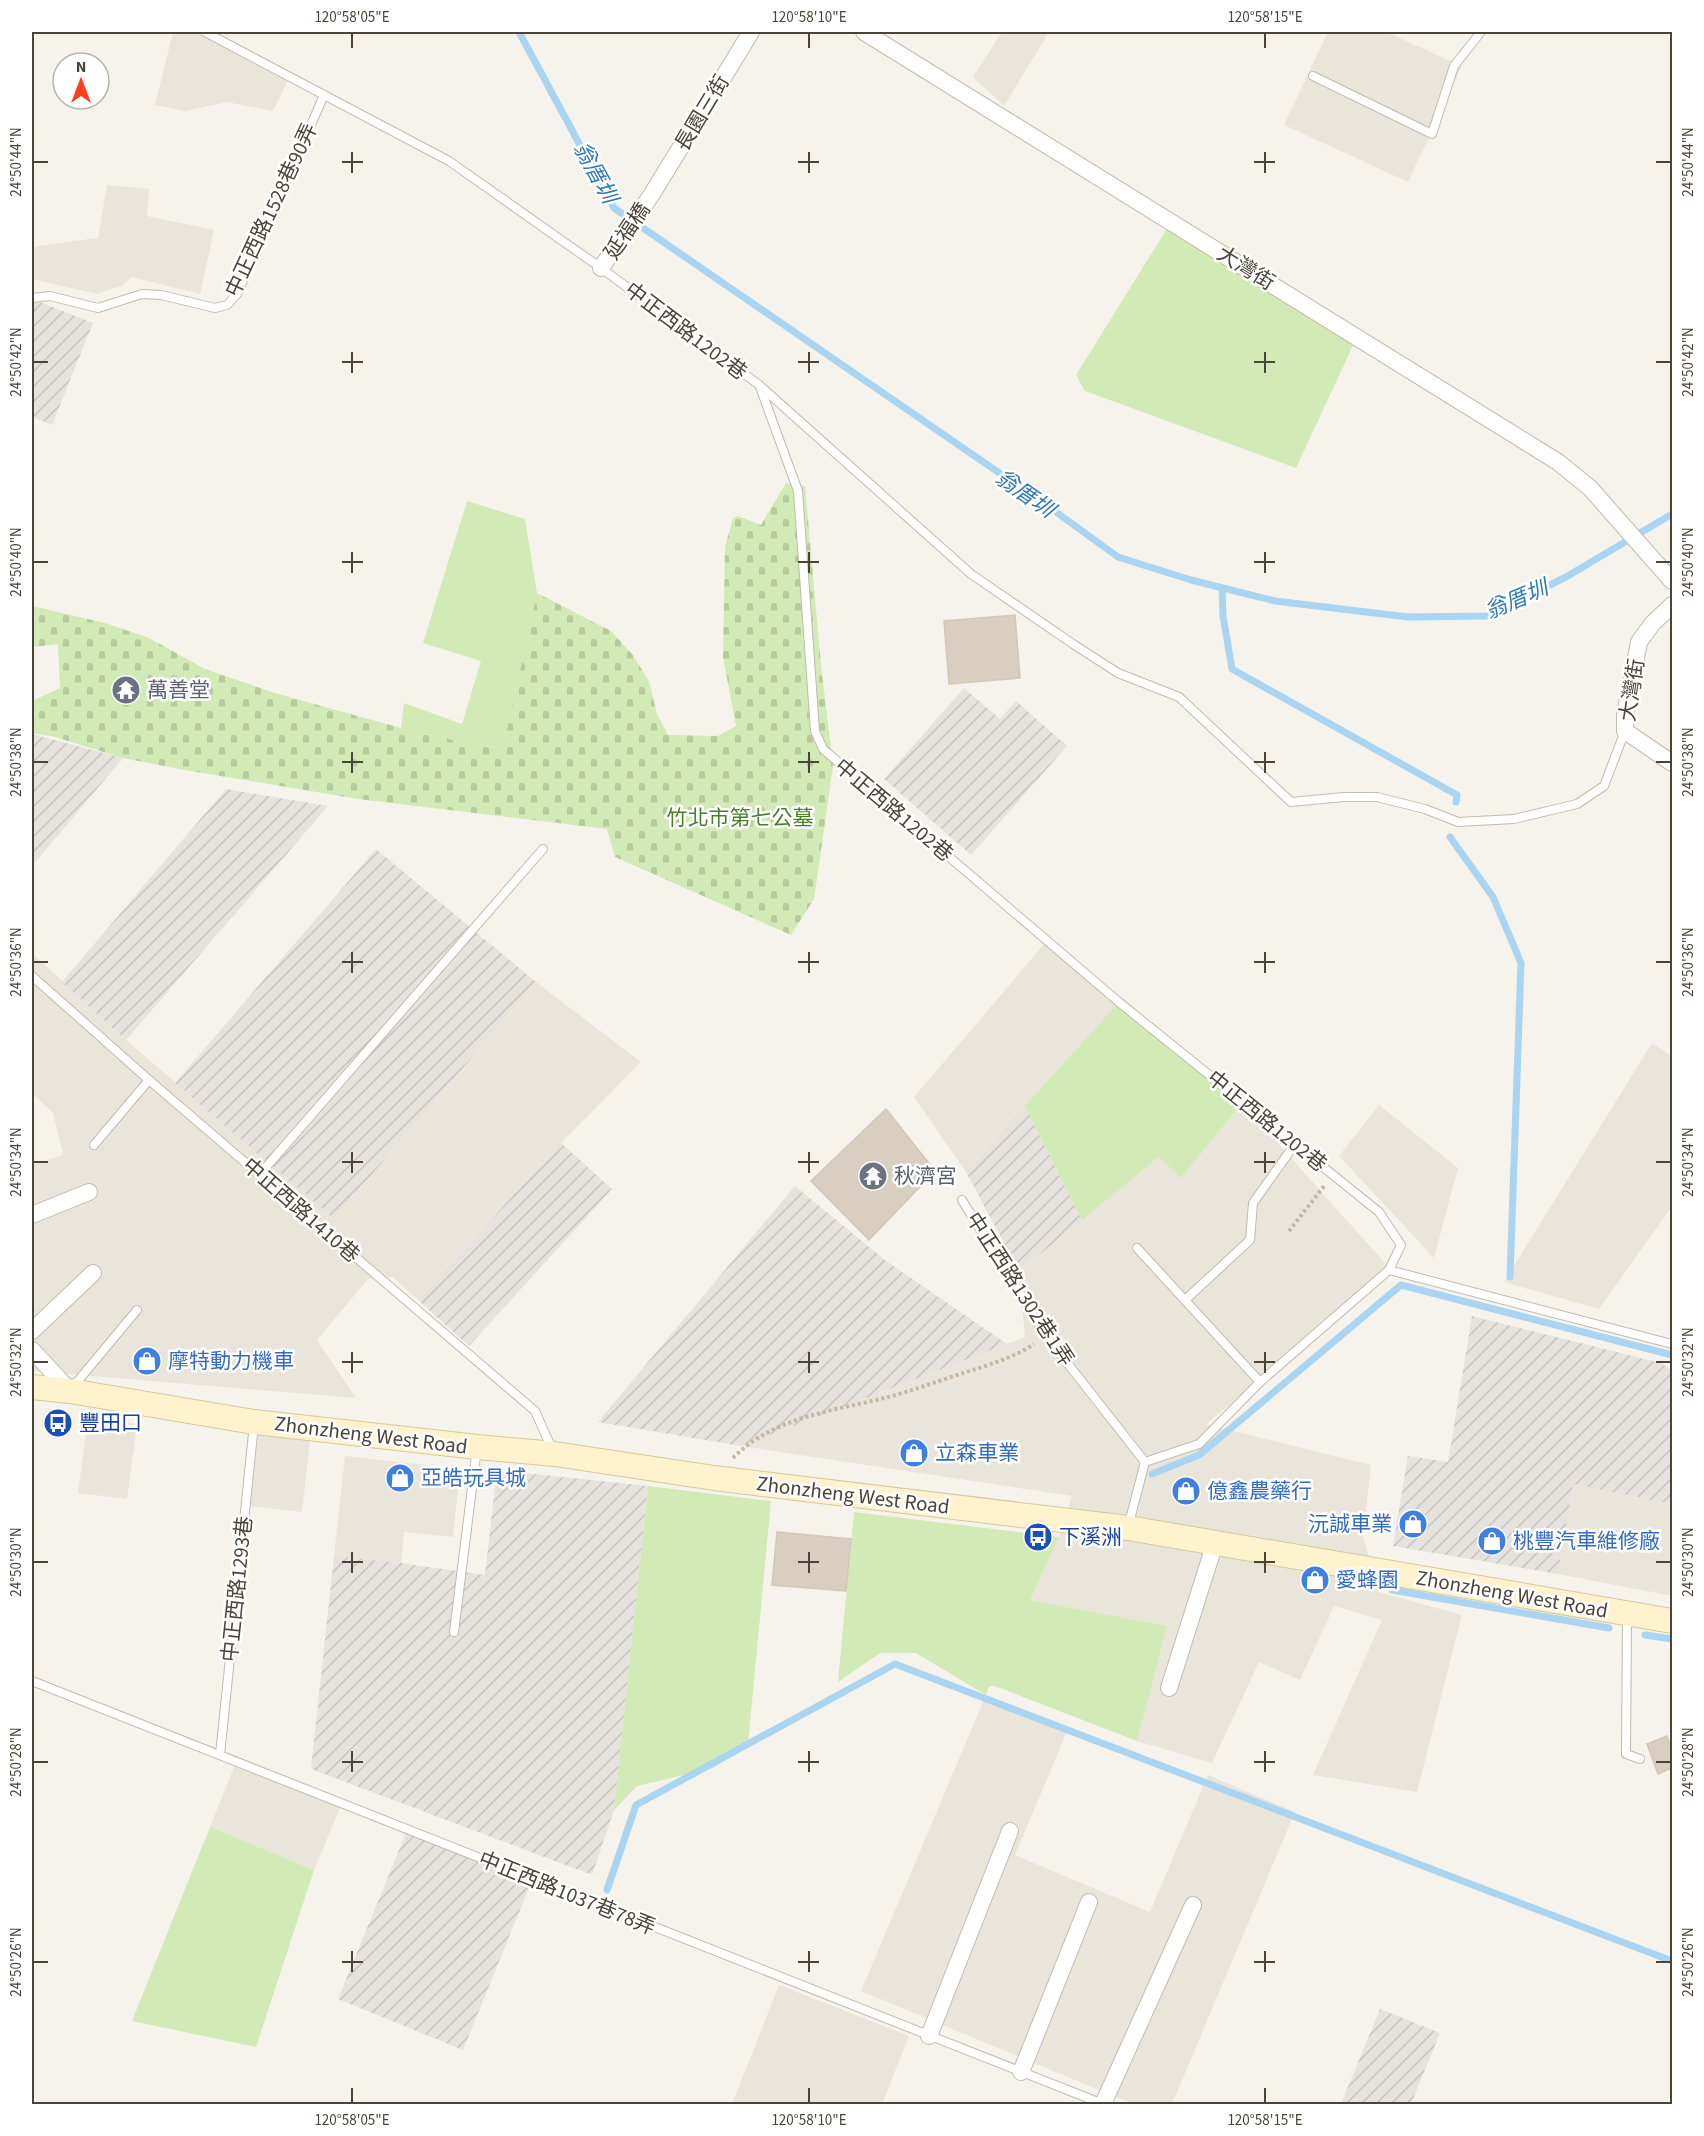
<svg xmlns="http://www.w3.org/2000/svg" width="1704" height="2136" font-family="'Source Sans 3','Noto Sans TC',sans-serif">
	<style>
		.residential { fill: #eae5da }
		.industrial { fill: url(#industrial-furrows) }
		.grass { fill: #d2eab5 }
		.cemetery { fill: url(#cemetery-stones) }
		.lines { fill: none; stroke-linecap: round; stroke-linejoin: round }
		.stream { stroke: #a9d4f2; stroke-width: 7 }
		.building { fill: #d8cfc1; stroke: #d3c7b4; stroke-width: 1.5 }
		.lane-casing { stroke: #c2bbae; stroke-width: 10 }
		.street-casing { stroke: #c2bbae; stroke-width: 18 }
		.secondary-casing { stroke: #d6c79b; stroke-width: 26 }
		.path { stroke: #c4b79f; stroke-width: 4; stroke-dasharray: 3 3; stroke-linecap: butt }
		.lane { stroke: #fff; stroke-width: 8 }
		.street { stroke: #fff; stroke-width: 16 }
		.secondary { stroke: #fff3cd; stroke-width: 24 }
		.ticks { fill: none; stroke: #4b4439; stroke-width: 2 }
		.labels { text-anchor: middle; stroke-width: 5; stroke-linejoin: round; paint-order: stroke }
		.street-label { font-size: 21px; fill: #4b4439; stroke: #fff }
		.worship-label { font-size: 21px; fill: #5b616d; stroke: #fff; text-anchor: start }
		.park-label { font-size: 21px; fill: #4a7f2a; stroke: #fff }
		.shop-label { font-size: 21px; fill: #366cbe; stroke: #fff; text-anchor: start }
		.transit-label { font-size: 21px; fill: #164399; stroke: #fff; text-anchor: start }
		.water-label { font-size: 22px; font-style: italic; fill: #2e7ab2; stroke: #fff }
		.neatline { fill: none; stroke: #4b4439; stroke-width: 2 }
		.ticks-label { font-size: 15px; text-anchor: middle; fill: #4b4439 }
	</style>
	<defs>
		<pattern id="industrial-furrows" width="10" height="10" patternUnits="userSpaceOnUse" patternTransform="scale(1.5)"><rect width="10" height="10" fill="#e6e2dd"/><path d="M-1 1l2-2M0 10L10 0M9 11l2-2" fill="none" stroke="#c7c3be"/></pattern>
		<pattern id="cemetery-stones" width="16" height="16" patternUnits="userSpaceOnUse" patternTransform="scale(1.5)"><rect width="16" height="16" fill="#d2eab5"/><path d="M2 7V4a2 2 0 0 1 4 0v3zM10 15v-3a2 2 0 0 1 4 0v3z" fill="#b6ca9c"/></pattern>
	</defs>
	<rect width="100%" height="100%" fill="#f6f3ec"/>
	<g class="residential">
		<path d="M173,32h25l90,48 -15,31 -46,-9 -42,9 -30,-6z"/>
		<path d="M1002,32h47l-45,74 -31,-29z"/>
		<path d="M1328,32h58l76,34 -54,116 -124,-57z"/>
		<path d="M107,185l42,4 -2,27 67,14 -14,64 -68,-17 -9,8 -26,9 -65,-15v-32l66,-9z"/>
		<path d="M1046,942l71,62 -151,168 -52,-75z"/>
		<path d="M32,953l94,87 208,179 202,-237 105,80 -80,81 -143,157 -25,-23 -25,2 -51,61 39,58 -324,-27v-206l31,-10 -10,-42 -21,-20z"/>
		<path d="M1652,1043l20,13v150l-73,103 -95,-27z"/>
		<path d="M1242,1103l150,168 -186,153 165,41 -8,71 16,56 83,23 -45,177 -104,-17 69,-155 -48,-14 -34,74 -41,-18 -47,101 -75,-22 29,-115 -136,-26 29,-63 13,-41 -331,-50 284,-109 -6,-66 140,-114 22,21z"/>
		<path d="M1379,1105l79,63 -24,90 -95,-102z"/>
		<path d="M88,1418l49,6 -10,75 -49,-6z"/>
		<path d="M258,1434l52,7 -8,71 -53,-6z"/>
		<path d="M345,1456l115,13 -7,68 -49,-5 -3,31 -67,-7z"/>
		<path d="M1573,1483l99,21v92l-114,-22z"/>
		<path d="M986,1695l82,34 -53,126 135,57 58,-137 87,37 -123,292h-39l-272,-113z"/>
		<path d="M237,1760l105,43 -28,67 -104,-43z"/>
		<path d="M779,1985l130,51 -27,68h-150z"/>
	</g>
	<g class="industrial">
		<path d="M35,300l58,23 -41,102 -20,-8v-109z"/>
		<path d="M964,688l36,31 16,-18 51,45 -96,109 -87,-76z"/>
		<path d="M32,734l91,24 -91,108z"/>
		<path d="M226,789l102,17 -202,234 -64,-58z"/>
		<path d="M376,849l160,133 -202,237 -159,-136z"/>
		<path d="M1025,1106l57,114 -63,51 -53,-99z"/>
		<path d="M561,1143l51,46 -143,157 -51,-46z"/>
		<path d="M795,1186l91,75 121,83 -266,102 -143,-24z"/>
		<path d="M1472,1316l189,47 11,7v134l-99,-20 -15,90 -165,-28 15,-90 40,6z"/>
		<path d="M497,1470l151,16 -34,324 -22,65 -281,-106 23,-213 67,7 84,12z"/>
		<path d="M406,1833l125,50 -68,167 -125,-51z"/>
		<path d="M1380,2009l60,24 -29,71h-70z"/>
	</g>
	<g class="grass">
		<path d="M1168,227l186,116 -58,125 -211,-77 -9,-16z"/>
		<path d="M467,501l58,18 12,74 -33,156 -27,-4 -76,-17 3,-25 58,21 19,-63 -58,-18z"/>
		<path d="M1117,1004l125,99 -61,75 -22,-21 -77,63 -57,-114z"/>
		<path d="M648,1486l123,15 -23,243 -35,24 -76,18 -23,24z"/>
		<path d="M854,1512l205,25 -29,63 137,26 -30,115 -142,-55h-6l-3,9 -70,-42h-36l-42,29z"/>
		<path d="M210,1827l104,43 -58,177 -124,-26z"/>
	</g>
	<path class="cemetery" d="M786,483l19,3 16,179 12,101 -19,133 -23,36 -176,-78 -8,-28 -249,-30 -173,-29 -62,-12 -68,-21 -23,-4v-32l28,-13 -2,-44 -26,3v-41l73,17 44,15 56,31 73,25 123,34 76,17 26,4 34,-156 74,38 21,23 17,27 8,33 11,21 50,1 18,-10 -13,-69 2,-110 8,-29 5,-2 23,9z"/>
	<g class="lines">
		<g class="stream">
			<path d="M519,32l95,176 442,304 62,45 73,23 84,21 133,16 79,-1 79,-39 106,-63"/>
			<path d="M1222,588l1,28 9,53 225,126 -1,7"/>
			<path d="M1450,837l43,60 28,66 -11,314"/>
			<path d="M1152,1474l47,-19 202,-170 271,70"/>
			<path d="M1392,1590l217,38"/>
			<path d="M1645,1635l27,4"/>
			<path d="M607,1890l29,-85 259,-141 777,297"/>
		</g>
	</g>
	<g class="building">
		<path d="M1015,615l5,63 -71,6 -5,-63z"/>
		<path d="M886,1109l49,62 -66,69 -58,-59z"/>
		<path d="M777,1532l74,7 -5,52 -74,-6z"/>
		<path d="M1667,1736l5,15v17l-14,6 -11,-30z"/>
	</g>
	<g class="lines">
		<g class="lane-casing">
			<g id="lane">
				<path d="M205,32l244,129 152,107 157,116 213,190 102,70 45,29 61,24 112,105 53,-5h33l48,12 33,13 56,-3 63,-15 27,-18 21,-55"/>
				<path d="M1313,76l119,58 22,-68 27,-34"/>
				<path d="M32,298l18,-2 48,12 44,-14 19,1 54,13 12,-3 10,-11 87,-199"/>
				<path d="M760,387l38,104 17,240 8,18 297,254 259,209 22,33 -12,25 -129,112 -61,62 -54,18 -17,65"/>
				<path d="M32,976l117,104 386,331 18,40"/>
				<path d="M94,1145l55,-65"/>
				<path d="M260,1174l283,-325"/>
				<path d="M962,1200l84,136 99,126"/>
				<path d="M1137,1248l123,134"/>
				<path d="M1389,1270l283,74"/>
				<path d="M1185,1300l65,-60 3,-37 42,-59"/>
				<path d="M72,1388l65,-78"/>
				<path d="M1627,1617l-1,137 14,5"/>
				<path d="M454,1632l23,-184"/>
				<path d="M32,1681l1071,423"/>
				<path d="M220,1755l34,-331"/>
			</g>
		</g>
		<g class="street-casing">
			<g id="street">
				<path d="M864,32l694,430 32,26 82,93"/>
				<path d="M601,268l51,-74 99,-162"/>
				<path d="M1672,605l-20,19 -13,18 -14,73v16l47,32"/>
				<path d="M32,1215l57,-23"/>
				<path d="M32,1331l61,-58"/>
				<path d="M32,1350l38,41"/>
				<path d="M1169,1688l46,-145"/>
				<path d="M929,2036l81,-205"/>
				<path d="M1021,2072l68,-170"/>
				<path d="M1103,2104l90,-199"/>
			</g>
		</g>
		<g class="secondary-casing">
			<path id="secondary" d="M32,1387l38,4 184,31 223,25 78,7 159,24 414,50 544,93"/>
		</g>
		<g class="path">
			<path d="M1289,1231l36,-46"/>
			<path d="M733,1458c42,-43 104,-47 159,-62 21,-6 41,-13 62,-20 27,-9 56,-16 80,-32"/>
		</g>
		<use href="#lane" class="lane"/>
		<use href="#street" class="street"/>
		<use href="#secondary" class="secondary"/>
	</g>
	<path class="ticks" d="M352,33v15M809,33v15M1265,33v15M352,152v21M809,152v21M1265,152v21M33,162h15M342,162h21M798,162h21M1254,162h21M1656,162h15M352,352v21M809,352v21M1265,352v21M33,362h15M342,362h21M798,362h21M1254,362h21M1656,362h15M352,552v21M809,552v21M1265,552v21M33,562h15M342,562h21M798,562h21M1254,562h21M1656,562h15M352,752v21M809,752v21M1265,752v21M33,762h15M342,762h21M798,762h21M1254,762h21M1656,762h15M352,952v21M809,952v21M1265,952v21M33,962h15M342,962h21M798,962h21M1254,962h21M1656,962h15M352,1152v21M809,1152v21M1265,1152v21M33,1162h15M342,1162h21M798,1162h21M1254,1162h21M1656,1162h15M352,1352v21M809,1352v21M1265,1352v21M33,1362h15M342,1362h21M798,1362h21M1254,1362h21M1656,1362h15M352,1552v21M809,1552v21M1265,1552v21M33,1562h15M342,1562h21M798,1562h21M1254,1562h21M1656,1562h15M352,1751v21M809,1751v21M1265,1751v21M33,1762h15M342,1762h21M798,1762h21M1254,1762h21M1656,1762h15M352,1951v21M809,1951v21M1265,1951v21M33,1962h15M342,1962h21M798,1962h21M1254,1962h21M1656,1962h15M352,2088v15M809,2088v15M1265,2088v15"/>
	<defs>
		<g id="temple-disc" transform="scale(1.5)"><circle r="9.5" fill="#6b7280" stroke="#fff"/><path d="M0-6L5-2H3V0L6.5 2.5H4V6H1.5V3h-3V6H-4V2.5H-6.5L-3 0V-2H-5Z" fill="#fff"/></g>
		<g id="shop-disc" transform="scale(1.5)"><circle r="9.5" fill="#3f7fe0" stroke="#fff"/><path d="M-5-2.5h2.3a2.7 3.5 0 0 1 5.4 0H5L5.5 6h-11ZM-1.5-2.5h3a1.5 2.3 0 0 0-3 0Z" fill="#fff"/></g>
		<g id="bus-disc" transform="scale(1.5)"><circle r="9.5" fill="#1a4fb4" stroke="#fff"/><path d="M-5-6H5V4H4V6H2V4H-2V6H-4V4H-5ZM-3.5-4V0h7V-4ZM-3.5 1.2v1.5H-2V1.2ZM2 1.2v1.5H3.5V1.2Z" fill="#fff"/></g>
	</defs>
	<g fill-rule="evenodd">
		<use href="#temple-disc" x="126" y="690"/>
		<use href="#temple-disc" x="873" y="1176"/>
		<use href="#shop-disc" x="147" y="1361"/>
		<use href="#bus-disc" x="58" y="1423"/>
		<use href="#shop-disc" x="914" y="1453"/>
		<use href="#shop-disc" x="400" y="1478"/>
		<use href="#shop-disc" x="1186" y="1491"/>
		<use href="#shop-disc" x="1413" y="1524"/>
		<use href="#bus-disc" x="1038" y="1537"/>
		<use href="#shop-disc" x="1492" y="1541"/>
		<use href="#shop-disc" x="1315" y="1580"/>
	</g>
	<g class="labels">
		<g class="street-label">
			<text transform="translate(702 113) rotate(-59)" y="7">長園三街</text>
			<text transform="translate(271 210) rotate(-65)" y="7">中正西路1528巷90弄</text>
			<text transform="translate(627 231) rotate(-56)" y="7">延福橋</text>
			<text transform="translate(1246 268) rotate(32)" y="7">大灣街</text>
			<text transform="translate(686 331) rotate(37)" y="7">中正西路1202巷</text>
			<text transform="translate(1632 690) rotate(-81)" y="7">大灣街</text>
			<text transform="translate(894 810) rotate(40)" y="7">中正西路1202巷</text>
			<text transform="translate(1267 1121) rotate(39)" y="7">中正西路1202巷</text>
			<text transform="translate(301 1210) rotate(41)" y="7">中正西路1410巷</text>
			<text transform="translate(1020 1289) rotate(57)" y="7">中正西路1302巷1弄</text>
			<text transform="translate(371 1435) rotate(7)" y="7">Zhonzheng West Road</text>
			<text transform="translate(853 1495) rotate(7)" y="7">Zhonzheng West Road</text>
			<text transform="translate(237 1589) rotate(-84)" y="7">中正西路1293巷</text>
			<text transform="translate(1512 1594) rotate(10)" y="7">Zhonzheng West Road</text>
			<text transform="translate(567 1893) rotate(22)" y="7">中正西路1037巷78弄</text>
		</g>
		<g class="worship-label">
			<text x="147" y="697">萬善堂</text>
			<text x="894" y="1183">秋濟宮</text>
		</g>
		<g class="park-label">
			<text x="740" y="825">竹北市第七公墓</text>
		</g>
		<g class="shop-label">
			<text x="168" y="1368">摩特動力機車</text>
			<text x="935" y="1460">立森車業</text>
			<text x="421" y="1485">亞皓玩具城</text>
			<text x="1207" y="1498">億鑫農藥行</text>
			<text x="1392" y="1531" text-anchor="end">沅誠車業</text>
			<text x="1513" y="1548">桃豐汽車維修廠</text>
			<text x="1336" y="1587">愛蜂園</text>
		</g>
		<g class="transit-label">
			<text x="79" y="1430">豐田口</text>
			<text x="1059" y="1544">下溪洲</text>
		</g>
		<g class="water-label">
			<text transform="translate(596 172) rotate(61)" y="8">翁厝圳</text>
			<text transform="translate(1025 493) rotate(35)" y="8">翁厝圳</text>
			<text transform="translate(1516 599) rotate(-23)" y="8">翁厝圳</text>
		</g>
	</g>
	<rect width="1704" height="2136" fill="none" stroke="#ffffff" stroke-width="66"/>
	<g transform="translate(81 81)"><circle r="28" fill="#ffffff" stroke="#b7b4b0" stroke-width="1.5"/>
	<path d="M0-4.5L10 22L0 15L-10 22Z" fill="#fc3f1d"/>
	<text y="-9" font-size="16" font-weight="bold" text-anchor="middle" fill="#4b4439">N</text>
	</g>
	<rect x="33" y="33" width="1638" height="2070" class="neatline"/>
	<g class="ticks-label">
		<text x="352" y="22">120°58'05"E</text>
		<text x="809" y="22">120°58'10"E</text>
		<text x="1265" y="22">120°58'15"E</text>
		<text transform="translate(16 162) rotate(-90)" y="5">24°50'44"N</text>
		<text transform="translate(1688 162) rotate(-90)" y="5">24°50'44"N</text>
		<text transform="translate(16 362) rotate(-90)" y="5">24°50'42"N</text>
		<text transform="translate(1688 362) rotate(-90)" y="5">24°50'42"N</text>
		<text transform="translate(16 562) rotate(-90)" y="5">24°50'40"N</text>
		<text transform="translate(1688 562) rotate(-90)" y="5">24°50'40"N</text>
		<text transform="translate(16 762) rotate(-90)" y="5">24°50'38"N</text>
		<text transform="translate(1688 762) rotate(-90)" y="5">24°50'38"N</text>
		<text transform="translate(16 962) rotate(-90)" y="5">24°50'36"N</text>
		<text transform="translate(1688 962) rotate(-90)" y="5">24°50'36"N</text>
		<text transform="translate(16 1162) rotate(-90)" y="5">24°50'34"N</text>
		<text transform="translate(1688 1162) rotate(-90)" y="5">24°50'34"N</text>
		<text transform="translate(16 1362) rotate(-90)" y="5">24°50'32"N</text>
		<text transform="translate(1688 1362) rotate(-90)" y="5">24°50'32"N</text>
		<text transform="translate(16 1562) rotate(-90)" y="5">24°50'30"N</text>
		<text transform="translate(1688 1562) rotate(-90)" y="5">24°50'30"N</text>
		<text transform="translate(16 1762) rotate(-90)" y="5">24°50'28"N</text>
		<text transform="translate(1688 1762) rotate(-90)" y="5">24°50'28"N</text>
		<text transform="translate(16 1962) rotate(-90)" y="5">24°50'26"N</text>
		<text transform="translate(1688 1962) rotate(-90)" y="5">24°50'26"N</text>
		<text x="352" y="2125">120°58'05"E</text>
		<text x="809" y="2125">120°58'10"E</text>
		<text x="1265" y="2125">120°58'15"E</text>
	</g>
</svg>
